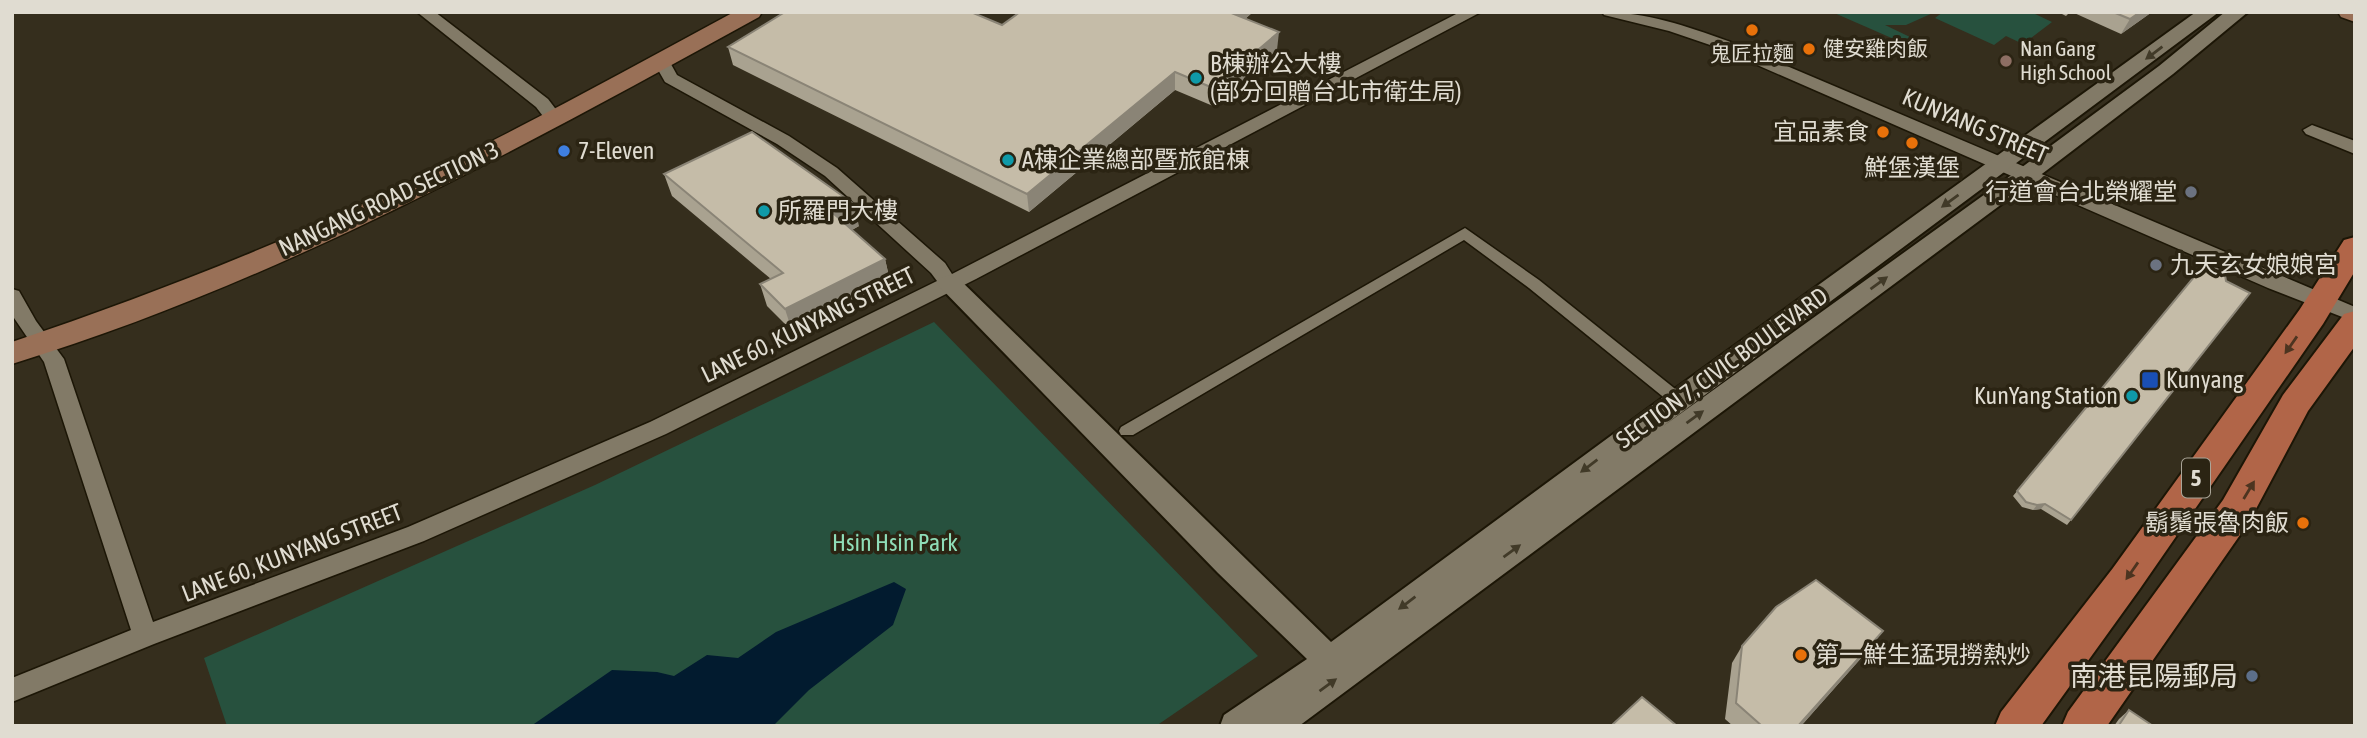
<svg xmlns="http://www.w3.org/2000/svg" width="2367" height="738" font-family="'Asap Condensed','Noto Sans TC',sans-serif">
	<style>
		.green { fill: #27513e }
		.water { fill: #021b2f }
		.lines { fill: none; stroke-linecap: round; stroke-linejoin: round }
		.pedestrian-casing { stroke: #1c1606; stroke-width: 3 }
		.minor-casing { stroke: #1c1606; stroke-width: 3 }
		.tertiary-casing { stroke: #1c1606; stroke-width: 4 }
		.secondary-casing { stroke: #1c1606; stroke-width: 3 }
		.primary-casing { stroke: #1c1606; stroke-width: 4 }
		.pedestrian { fill: #827a67; fill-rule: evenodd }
		.minor { fill: #827a67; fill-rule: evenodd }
		.tertiary { fill: #827a67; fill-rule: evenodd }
		.secondary { fill: #997057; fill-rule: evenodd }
		.primary { fill: #b16548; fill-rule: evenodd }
		.wall { fill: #a9a290 }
		.shaded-wall { fill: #8a8476 }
		.building { fill: #c5bca8; stroke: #8a8476; stroke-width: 2 }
		.oneway { fill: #413a28 }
		.oneway2 { fill: #4c3420 }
		.food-dot { fill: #e8710a; stroke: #2b2413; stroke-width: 2.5 }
		.education-dot { fill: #8d6e63; stroke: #2b2413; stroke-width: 2.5 }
		.culture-dot { fill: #0f9aa8; stroke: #2b2413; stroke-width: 2.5 }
		.shop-dot { fill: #3f7fe0; stroke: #2b2413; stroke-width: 2.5 }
		.worship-dot { fill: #6b7280; stroke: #2b2413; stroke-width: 2.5 }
		.transit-dot { fill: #1a4fb4; stroke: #2b2413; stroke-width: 2.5 }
		.service-dot { fill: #5c6f8a; stroke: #2b2413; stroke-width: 2.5 }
		.labels { text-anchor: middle; stroke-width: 7; stroke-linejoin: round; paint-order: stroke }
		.far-poi-label { font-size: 21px; fill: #e0dcd1; stroke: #2b2413; text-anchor: start }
		.shield { fill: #2b2413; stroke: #aaa598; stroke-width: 2 }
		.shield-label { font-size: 23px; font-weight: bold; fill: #e0dcd1 }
		.poi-label { font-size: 24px; fill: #e0dcd1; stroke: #2b2413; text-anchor: start }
		.street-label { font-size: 24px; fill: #e0dcd1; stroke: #2b2413 }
		.park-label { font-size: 24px; fill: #8fddb8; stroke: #2b2413 }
		.near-poi-label { font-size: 28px; fill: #e0dcd1; stroke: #2b2413; text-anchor: end }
	</style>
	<rect width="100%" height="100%" fill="#352e1d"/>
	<g class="green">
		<path d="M1832,12l41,2 62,-2 -29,13h-21l25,12 -7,6z"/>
		<path d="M1943,12h88l21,10 -29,22 -17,-8 -12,9 -59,-27z"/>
		<path d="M934,322l324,334 -102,70h-929l-23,-68 391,-173z"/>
	</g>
	<path class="water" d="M894,582l12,7 -13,36 -84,65 -36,36h-242l81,-56 45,2 17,4 33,-21 31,3 38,-26z"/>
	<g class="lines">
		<g class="pedestrian-casing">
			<path id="pedestrian" d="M1465,228l74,52 145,116 2,4 -2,4h-12l-143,-116 -65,-48 -331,195h-12l-2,-4 2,-4z"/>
		</g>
		<g class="minor-casing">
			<g id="minor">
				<path d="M417,12h18l113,87 16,21 -3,4h-12l-13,-17z"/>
				<path d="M1460,12h21l-505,267 -310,155 -242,107 -270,103 -142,58v-24l119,-48 -87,-268 -32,-47v-26l7,2 17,30 28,38 89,263 255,-95 242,-105 287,-141 -6,-8 -106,-97 -48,-32 -112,-62 -12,-21 2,-4h12l10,18 112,61 48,32 108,95 7,11z"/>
				<path d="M1602,12c45,0 84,14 126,29l627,266v15l-87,-34 -552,-241 -47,-16 -65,-16z"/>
				<path d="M2312,125l43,16v13l-49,-20 -3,-4z"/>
			</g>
		</g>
		<g class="tertiary-casing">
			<path id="tertiary" d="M2196,12h23l-557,415 344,-248 153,-113 66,-54h23l-75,62 -151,115 -723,537h-79l4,-11 83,-56 -89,-86 -281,-289 3,-6 9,-3 9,3 373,364 338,-249z"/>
		</g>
		<g class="secondary-casing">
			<g id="secondary">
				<path d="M734,12h28l-3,5c-240,132 -483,266 -747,347v-22c112,-38 223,-80 331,-129 133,-60 262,-131 391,-201z"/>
				<path d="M2338,12h17v10l-14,-5z"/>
			</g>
		</g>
		<g class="primary-casing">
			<g id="primary">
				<path d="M2355,237v34l-32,53 -184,266 -98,136h-46l6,-14 112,-144 187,-259 44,-69z"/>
				<path d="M2355,311v35l-47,65 -59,111 -142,204h-45l6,-14 155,-212 60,-105 61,-81z"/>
			</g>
		</g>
		<use href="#pedestrian" class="pedestrian"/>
		<use href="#minor" class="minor"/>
		<use href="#tertiary" class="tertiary"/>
		<use href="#secondary" class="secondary"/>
		<use href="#primary" class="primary"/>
	</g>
	<g class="wall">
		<path d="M1020,12h233l-8,7 32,31 -64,56 -38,-16 -146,122 -296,-147 -5,-18 274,-22z"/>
		<path d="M2058,12h12l-4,4z"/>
		<path d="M2072,12h80l-31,22z"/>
		<path d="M664,174l195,52 -7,4 33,29 5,22 -98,50 -25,-25 -7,-22 11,-5 -99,-83z"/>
		<path d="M2203,266l23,15 24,12 -183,232 -26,-16 -8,1 -11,-3 -9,-11z"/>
		<path d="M1742,646l128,2 -69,78h-68l-8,-7 7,-56z"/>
		<path d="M2129,710l24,16h-39l5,-7z"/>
	</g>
	<g class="shaded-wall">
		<path d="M1233,12h20l-22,19v-18z"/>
		<path d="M2140,12h12l-31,22 9,-15z"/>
		<path d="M1279,32l-2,18 -64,56v-18z"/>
		<path d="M1175,72v18l-146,122 -2,-18z"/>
		<path d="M854,204l5,22 -19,10 -6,-22z"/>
		<path d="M885,259l5,22 -98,50 -7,-22z"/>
		<path d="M2045,504l-4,5 -8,1 4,-5z"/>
		<path d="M1883,631l-13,17 -69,78h-3z"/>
	</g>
	<g class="building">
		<path d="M785,12h186l31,13 18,-13h213l-2,1 48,19 -66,56 -38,-16 -148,122 -299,-147z"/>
		<path d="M2113,12h27l-10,7z"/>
		<path d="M752,132l102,72 -20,10 51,45 -100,50 -25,-25 23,-11 -119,-99z"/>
		<path d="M2203,266l14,3 8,6 1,6 24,12 -179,227 -26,-16 -8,1 -11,-3 -9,-11z"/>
		<path d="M1816,580l67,51 -85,95h-36l-26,-23 6,-57 34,-39z"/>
		<path d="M1642,697l35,29h-66z"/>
		<path d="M2129,710l24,16h-33l-1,-1z"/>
	</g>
	<defs><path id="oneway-solid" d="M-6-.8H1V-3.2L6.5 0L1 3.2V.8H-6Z" transform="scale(1.75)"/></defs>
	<g class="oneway">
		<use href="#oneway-solid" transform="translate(2154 53) rotate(143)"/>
		<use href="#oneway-solid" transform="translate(1950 201) rotate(144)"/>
		<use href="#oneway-solid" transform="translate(1879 283) rotate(-36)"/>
		<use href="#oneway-solid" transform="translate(1695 417) rotate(-36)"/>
		<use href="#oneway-solid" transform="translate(1589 466) rotate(143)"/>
		<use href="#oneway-solid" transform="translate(1512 551) rotate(-36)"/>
		<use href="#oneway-solid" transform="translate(1407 603) rotate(143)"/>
		<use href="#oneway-solid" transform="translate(1328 685) rotate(-36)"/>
	</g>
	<g class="oneway2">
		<use href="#oneway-solid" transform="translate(2291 345) rotate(125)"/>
		<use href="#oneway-solid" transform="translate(2249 490) rotate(-59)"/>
		<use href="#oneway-solid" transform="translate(2132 571) rotate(125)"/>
	</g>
	<g class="food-dot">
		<circle cx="1752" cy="30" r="7"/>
		<circle cx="1809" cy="49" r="7"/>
		<circle cx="1883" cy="132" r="7"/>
		<circle cx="1912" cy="143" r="7"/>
		<circle cx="2303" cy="523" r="7"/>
		<circle cx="1801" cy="655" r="7"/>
	</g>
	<circle class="education-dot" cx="2006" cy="61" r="7"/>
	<g class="culture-dot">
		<circle cx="1196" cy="78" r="7"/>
		<circle cx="1008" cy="160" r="7"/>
		<circle cx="764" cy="211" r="7"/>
		<circle cx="2132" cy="396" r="7"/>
	</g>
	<circle class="shop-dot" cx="564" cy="151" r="7"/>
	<g class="worship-dot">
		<circle cx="2191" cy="192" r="7"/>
		<circle cx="2156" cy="265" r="7"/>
	</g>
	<rect class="transit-dot" x="2141" y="371" width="18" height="18" rx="3.5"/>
	<circle class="service-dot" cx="2252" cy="676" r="7"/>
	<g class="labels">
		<g class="far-poi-label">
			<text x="1823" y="56">健安雞肉飯</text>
			<text x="2020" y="56">Nan Gang<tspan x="2020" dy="24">High School</tspan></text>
			<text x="1752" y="61" text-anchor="middle">鬼匠拉麵</text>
		</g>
		<rect class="shield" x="2182" y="458.5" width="28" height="39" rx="5"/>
		<g class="shield-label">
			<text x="2196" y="486">5</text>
		</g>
		<g class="poi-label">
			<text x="1210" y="72">B棟辦公大樓<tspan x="1210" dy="28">(部分回贈台北市衛生局)</tspan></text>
			<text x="1869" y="140" text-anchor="end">宜品素食</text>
			<text x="578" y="159">7-Eleven</text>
			<text x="1022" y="168">A棟企業總部暨旅館棟</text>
			<text x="1912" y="176" text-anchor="middle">鮮堡漢堡</text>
			<text x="2177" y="200" text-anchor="end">行道會台北榮耀堂</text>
			<text x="778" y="219">所羅門大樓</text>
			<text x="2170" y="273">九天玄女娘娘宮</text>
			<text x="2166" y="388">Kunyang</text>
			<text x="2118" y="404" text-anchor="end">KunYang Station</text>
			<text x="2289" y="531" text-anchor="end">鬍鬚張魯肉飯</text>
			<text x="1815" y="663">第一鮮生猛現撈熱炒</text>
		</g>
		<g class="street-label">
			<text transform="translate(1975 126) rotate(23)" y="8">KUNYANG STREET</text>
			<text transform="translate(389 199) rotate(-25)" y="8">NANGANG ROAD SECTION 3</text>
			<text transform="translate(808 325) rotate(-26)" y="8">LANE 60, KUNYANG STREET</text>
			<text transform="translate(1722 368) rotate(-36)" y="8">SECTION 7, CIVIC BOULEVARD</text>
			<text transform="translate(292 553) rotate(-21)" y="8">LANE 60, KUNYANG STREET</text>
		</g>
		<g class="park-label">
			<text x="895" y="551">Hsin Hsin Park</text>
		</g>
		<g class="near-poi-label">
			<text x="2238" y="686">南港昆陽郵局</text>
		</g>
	</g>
	<rect width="2367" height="738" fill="none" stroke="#e0dcd1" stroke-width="28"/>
</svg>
